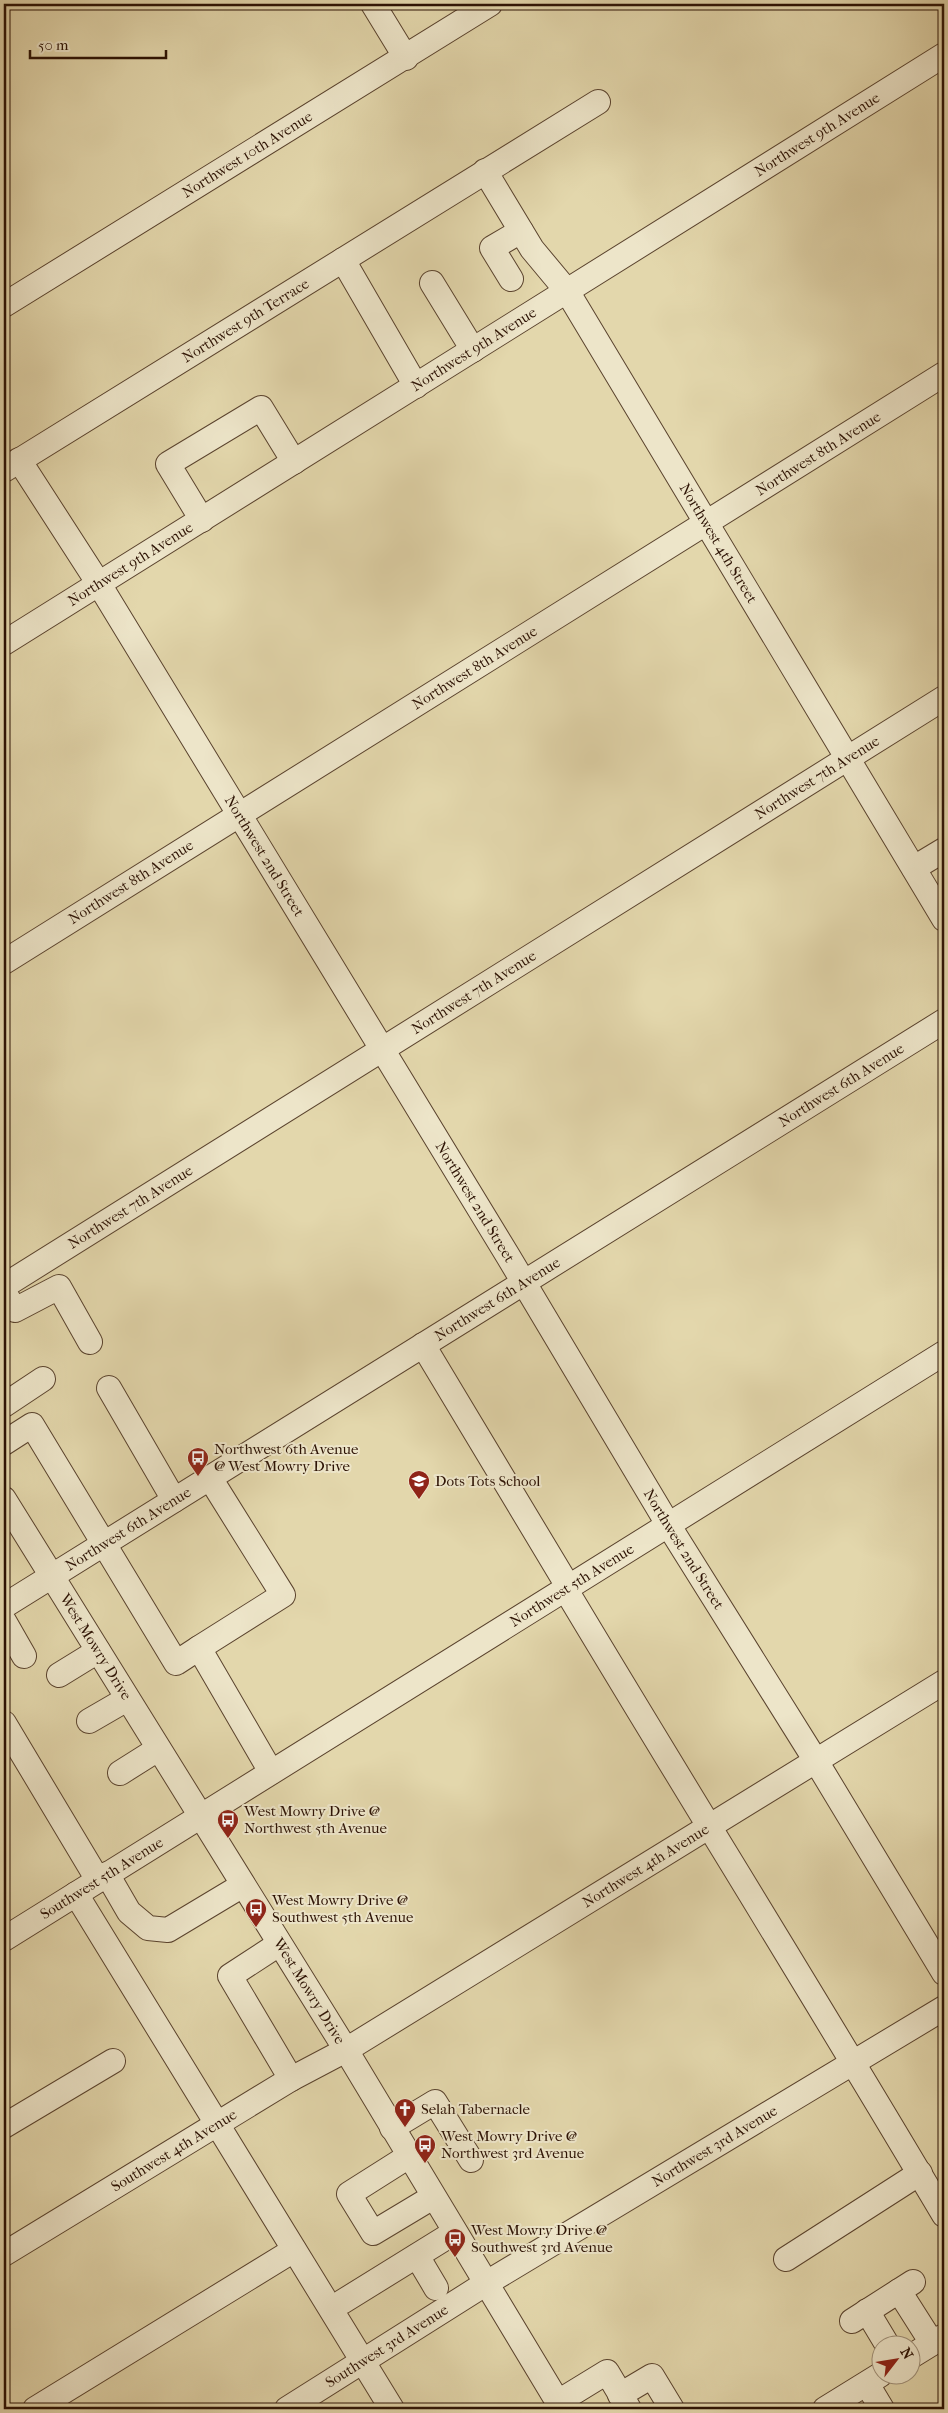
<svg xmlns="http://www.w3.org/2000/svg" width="948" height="2413" font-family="'IM FELL French Canon',serif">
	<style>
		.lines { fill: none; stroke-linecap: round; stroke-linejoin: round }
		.minor-casing { stroke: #5a432e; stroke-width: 26 }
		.minor { stroke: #ede5c9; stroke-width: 24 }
		.labels { text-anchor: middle; stroke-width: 4; stroke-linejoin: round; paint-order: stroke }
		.street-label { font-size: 15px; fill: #2c1204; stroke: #ede5c9 }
		.poi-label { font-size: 15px; fill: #2c1204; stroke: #ede5c9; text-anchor: start }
	</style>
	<rect width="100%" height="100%" fill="#e3d7ac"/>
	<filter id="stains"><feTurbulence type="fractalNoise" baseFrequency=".004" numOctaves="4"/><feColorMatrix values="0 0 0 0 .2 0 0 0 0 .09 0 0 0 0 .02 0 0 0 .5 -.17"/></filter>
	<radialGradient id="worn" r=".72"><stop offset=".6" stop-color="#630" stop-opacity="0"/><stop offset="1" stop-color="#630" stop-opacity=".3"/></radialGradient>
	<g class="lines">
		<g class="minor-casing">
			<g id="minor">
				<path d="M373,4l33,54"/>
				<path id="s1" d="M485,171l47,78 35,42 377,628"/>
				<path d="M343,260l73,126"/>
				<path d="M511,279l-19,-31 29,-17"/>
				<path d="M432,283l41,67"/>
				<path id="s2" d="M4,305l486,-301"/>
				<path id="s3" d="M19,460l80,124 409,672 161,270 147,235 128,212"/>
				<path id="s4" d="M4,470l594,-368"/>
				<path d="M202,520l-34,-56 93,-56 33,54"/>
				<path id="s5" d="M4,643l940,-588"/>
				<path d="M914,868l30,-18"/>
				<path id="s6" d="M4,962c312,-198 628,-390 940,-588"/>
				<path id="s7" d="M4,1286l940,-588"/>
				<path d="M4,1292l11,18 44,-23 31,55"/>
				<path d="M423,1345l146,243"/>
				<path d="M109,1388l65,112"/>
				<path d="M4,1405l39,-26"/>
				<path d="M4,1443l28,-18 144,238 23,-15 72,124"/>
				<path id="s8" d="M4,1499l342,551 216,359"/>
				<path d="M566,1590c125,209 254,415 378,625"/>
				<path id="s9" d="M4,1606l940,-585"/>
				<path d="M4,1621l20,35"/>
				<path d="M199,1648l84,-53 -73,-117"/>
				<path d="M59,1675l39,-24"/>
				<path d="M89,1721l38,-22"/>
				<path d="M4,1723l94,157"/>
				<path d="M120,1773l38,-24"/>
				<path d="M107,1874l22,38 19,16 20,2 75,-45"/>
				<path d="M76,1894l316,515"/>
				<path id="s10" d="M4,1939l940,-586"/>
				<path d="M279,1944l-49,32 61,103"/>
				<path d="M4,2126l109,-65"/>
				<path d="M392,2128l43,-26 36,58"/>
				<path d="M409,2156l-60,38 24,39 60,-36"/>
				<path id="s11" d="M4,2254l287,-175 55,-29 598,-368"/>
				<path d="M417,2256l19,32"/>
				<path d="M786,2259l134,-86"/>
				<path d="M899,2291l33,52"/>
				<path d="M342,2302l113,-70"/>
				<path d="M867,2311l21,35"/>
				<path d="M852,2321l61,-39"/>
				<path d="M910,2357l34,-21"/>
				<path d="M867,2384l15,25"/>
				<path d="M620,2395l32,-19 20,33"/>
				<path d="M558,2402l49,-30 22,37"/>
				<path d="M35,2409l259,-159"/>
				<path id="s12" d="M287,2409l198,-125 459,-276"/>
				<path d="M825,2409l55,-34"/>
			</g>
		</g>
		<use href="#minor" class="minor"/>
	</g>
	<defs>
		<g id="bus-pin" transform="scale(1.125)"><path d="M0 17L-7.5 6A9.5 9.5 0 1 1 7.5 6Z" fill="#8f2418" stroke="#ede5c9"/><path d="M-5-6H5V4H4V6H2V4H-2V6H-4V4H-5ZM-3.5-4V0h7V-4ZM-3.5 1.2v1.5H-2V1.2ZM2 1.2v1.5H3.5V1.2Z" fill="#fff"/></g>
		<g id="school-pin" transform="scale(1.125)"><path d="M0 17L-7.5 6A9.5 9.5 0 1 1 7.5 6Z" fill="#8f2418" stroke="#ede5c9"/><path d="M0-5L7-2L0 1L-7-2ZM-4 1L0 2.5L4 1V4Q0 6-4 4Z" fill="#fff"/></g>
		<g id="church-pin" transform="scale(1.125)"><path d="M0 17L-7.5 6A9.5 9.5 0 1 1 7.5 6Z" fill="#8f2418" stroke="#ede5c9"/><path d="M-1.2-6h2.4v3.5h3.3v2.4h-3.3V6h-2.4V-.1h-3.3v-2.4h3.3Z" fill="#fff"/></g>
	</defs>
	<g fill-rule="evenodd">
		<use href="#bus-pin" x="198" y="1458"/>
		<use href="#school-pin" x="419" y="1481"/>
		<use href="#bus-pin" x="228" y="1820"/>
		<use href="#bus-pin" x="256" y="1909"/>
		<use href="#church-pin" x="405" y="2109"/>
		<use href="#bus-pin" x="425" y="2145"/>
		<use href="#bus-pin" x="455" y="2239"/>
	</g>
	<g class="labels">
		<g class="street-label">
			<text dy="5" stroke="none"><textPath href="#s5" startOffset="959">Northwest 9th Avenue</textPath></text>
			<text dy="5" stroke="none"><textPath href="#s2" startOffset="286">Northwest 10th Avenue</textPath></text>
			<text dy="5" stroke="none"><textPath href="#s4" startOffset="284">Northwest 9th Terrace</textPath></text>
			<text dy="5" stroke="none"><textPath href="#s5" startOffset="554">Northwest 9th Avenue</textPath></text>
			<text dy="5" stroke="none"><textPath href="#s6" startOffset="960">Northwest 8th Avenue</textPath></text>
			<text dy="5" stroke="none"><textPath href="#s1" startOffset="440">Northwest 4th Street</textPath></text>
			<text dy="5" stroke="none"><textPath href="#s5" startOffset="149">Northwest 9th Avenue</textPath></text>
			<text dy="5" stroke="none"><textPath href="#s6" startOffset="555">Northwest 8th Avenue</textPath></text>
			<text dy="5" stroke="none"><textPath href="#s7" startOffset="959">Northwest 7th Avenue</textPath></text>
			<text dy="5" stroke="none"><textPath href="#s3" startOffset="466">Northwest 2nd Street</textPath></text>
			<text dy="5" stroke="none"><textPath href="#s6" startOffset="150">Northwest 8th Avenue</textPath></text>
			<text dy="5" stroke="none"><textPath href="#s7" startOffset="554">Northwest 7th Avenue</textPath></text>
			<text dy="5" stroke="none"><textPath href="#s9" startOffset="986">Northwest 6th Avenue</textPath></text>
			<text dy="5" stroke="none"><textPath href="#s3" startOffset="871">Northwest 2nd Street</textPath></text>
			<text dy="5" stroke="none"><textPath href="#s7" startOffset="149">Northwest 7th Avenue</textPath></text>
			<text dy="5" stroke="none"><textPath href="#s9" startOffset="581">Northwest 6th Avenue</textPath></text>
			<text dy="5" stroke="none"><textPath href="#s9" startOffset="146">Northwest 6th Avenue</textPath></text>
			<text dy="5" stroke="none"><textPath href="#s3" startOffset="1276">Northwest 2nd Street</textPath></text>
			<text dy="5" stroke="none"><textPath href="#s10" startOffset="669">Northwest 5th Avenue</textPath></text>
			<text dy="5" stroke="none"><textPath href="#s8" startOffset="174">West Mowry Drive</textPath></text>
			<text dy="5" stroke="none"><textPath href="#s11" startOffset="750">Northwest 4th Avenue</textPath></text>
			<text dy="5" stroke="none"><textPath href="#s10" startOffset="115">Southwest 5th Avenue</textPath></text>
			<text dy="5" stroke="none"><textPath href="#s8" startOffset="579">West Mowry Drive</textPath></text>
			<text dy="5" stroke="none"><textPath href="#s12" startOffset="502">Northwest 3rd Avenue</textPath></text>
			<text dy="5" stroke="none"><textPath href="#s11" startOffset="199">Southwest 4th Avenue</textPath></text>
			<text dy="5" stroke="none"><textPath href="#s12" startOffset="118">Southwest 3rd Avenue</textPath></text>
		</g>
		<g class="poi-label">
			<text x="214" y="1454">Northwest 6th Avenue<tspan x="214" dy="17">@ West Mowry Drive</tspan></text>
			<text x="435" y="1486">Dots Tots School</text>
			<text x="244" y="1816">West Mowry Drive @<tspan x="244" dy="17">Northwest 5th Avenue</tspan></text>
			<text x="272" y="1905">West Mowry Drive @<tspan x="272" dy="17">Southwest 5th Avenue</tspan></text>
			<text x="421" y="2114">Selah Tabernacle</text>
			<text x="441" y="2141">West Mowry Drive @<tspan x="441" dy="17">Northwest 3rd Avenue</tspan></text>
			<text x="471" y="2235">West Mowry Drive @<tspan x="471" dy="17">Southwest 3rd Avenue</tspan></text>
		</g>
	</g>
	<rect width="948" height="2413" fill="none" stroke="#e3d7ac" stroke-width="20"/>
	<rect x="5" y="5" width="938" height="2403" fill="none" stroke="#2c1204" stroke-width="2.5"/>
	<rect x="10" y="10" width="928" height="2393" fill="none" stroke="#2c1204"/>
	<g transform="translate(896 2360) rotate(59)"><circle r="24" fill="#ede5c9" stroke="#a0917a"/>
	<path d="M0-4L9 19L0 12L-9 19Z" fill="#8f2418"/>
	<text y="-8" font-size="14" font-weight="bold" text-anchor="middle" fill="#2c1204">N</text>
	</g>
	<path d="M30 50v8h136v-8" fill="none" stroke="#2c1204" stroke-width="2.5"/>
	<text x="38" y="50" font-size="15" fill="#2c1204" stroke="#ede5c9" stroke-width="4" paint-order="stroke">50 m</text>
	<rect width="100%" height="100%" filter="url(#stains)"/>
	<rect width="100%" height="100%" fill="url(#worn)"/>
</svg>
